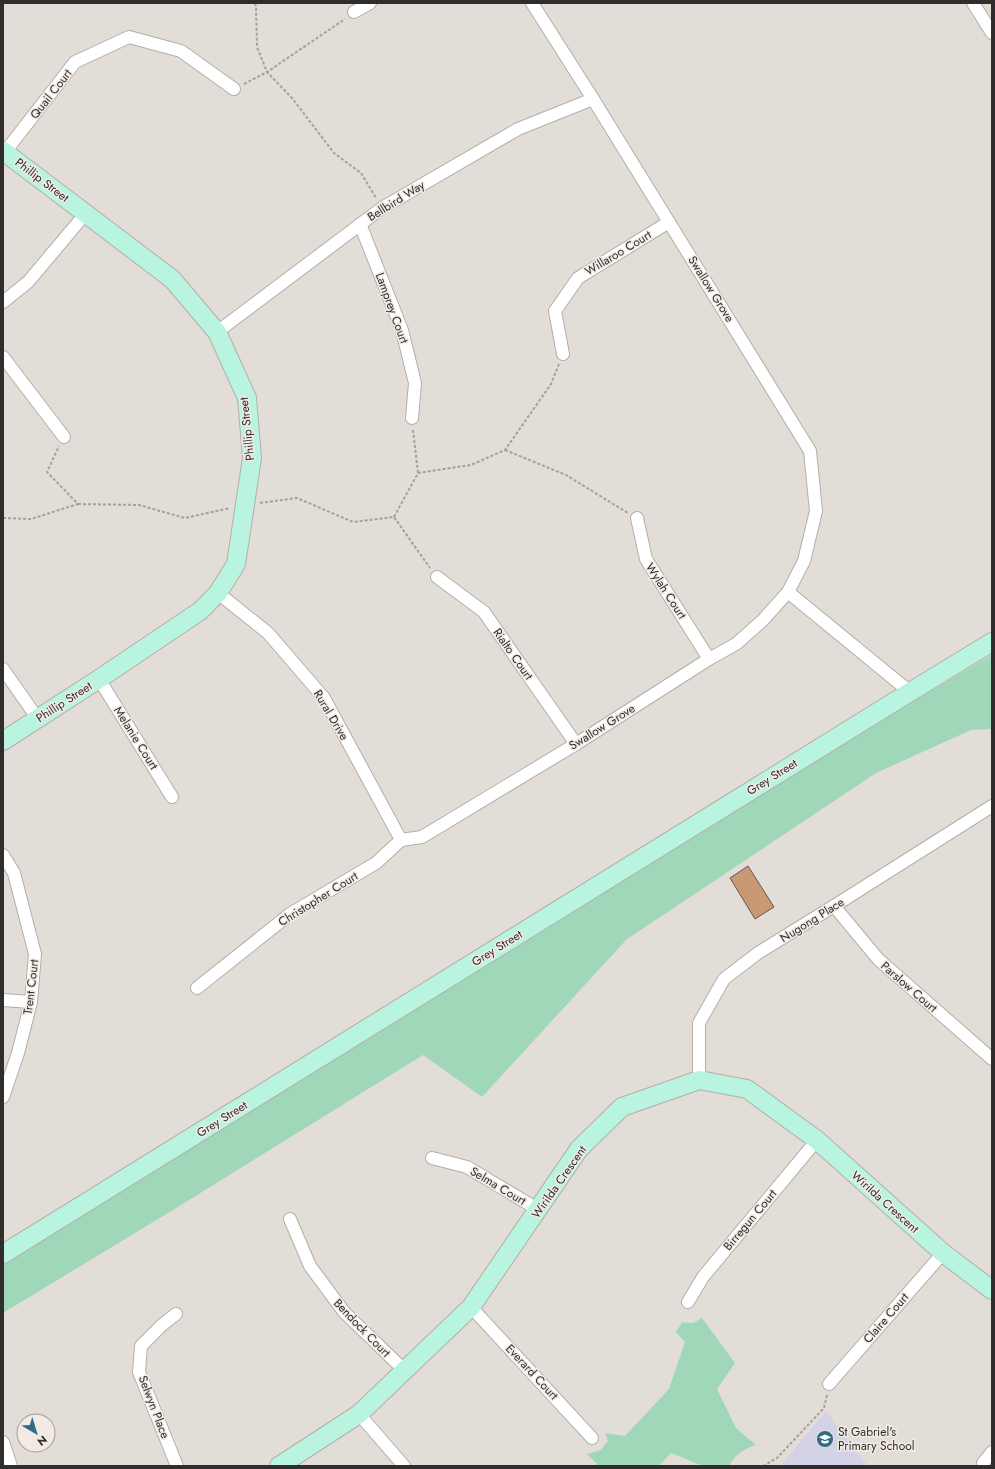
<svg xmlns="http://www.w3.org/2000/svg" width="995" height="1469" font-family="Jost,sans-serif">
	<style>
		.education { fill: #d4d2e7 }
		.green { fill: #a1d7b9 }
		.building { fill: #c99874; stroke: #5f5a56 }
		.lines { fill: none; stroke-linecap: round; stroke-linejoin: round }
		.street-casing { stroke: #b4aea9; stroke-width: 14 }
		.secondary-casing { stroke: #b4aea9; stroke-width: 20 }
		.path { stroke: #a5a09c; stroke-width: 2; stroke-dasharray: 3 2; stroke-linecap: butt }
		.street { stroke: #fff; stroke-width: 12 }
		.secondary { stroke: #b8f4df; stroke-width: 18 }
		.labels { text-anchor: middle; stroke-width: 3; stroke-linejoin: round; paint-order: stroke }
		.street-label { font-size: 12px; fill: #302d2c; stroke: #f1eae5 }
		.poi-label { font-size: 12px; fill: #302d2c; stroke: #f1eae5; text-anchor: start }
	</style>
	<rect width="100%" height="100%" fill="#e3ddd8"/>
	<path class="education" d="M826,1411l42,55h-88z"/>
	<g class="green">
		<path d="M992,655v74l-21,1 -95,43 -249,166 -145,158 -59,-42 -250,155 -170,103v-52l754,-468z"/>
		<path d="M702,1318l33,45 -18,26 19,39 20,17c-12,4 -21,9 -27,21h-26l-32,-13 -12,13h-64l2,-2 -10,-10 14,-4 7,-9 -3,-8 20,3 44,-47 16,-47 -9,-10 6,-10 11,1z"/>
	</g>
	<path class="building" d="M748,866l26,41 -19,12 -25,-41z"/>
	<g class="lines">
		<g class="street-casing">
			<g id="street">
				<path d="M973,3l19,30"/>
				<path d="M354,12l16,-9"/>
				<path d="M5,152l70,-90 54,-25 52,14 53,38"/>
				<path d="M360,224l42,106 13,53 -3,35"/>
				<path d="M3,302l25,-20 58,-69"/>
				<path d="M217,332l165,-124 136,-79 75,-30"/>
				<path d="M563,354l-8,-43 23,-33 91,-56"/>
				<path d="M3,357l61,80"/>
				<path d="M637,518l9,41 63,100"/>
				<path d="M437,577l47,35 92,132"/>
				<path d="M788,592l122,100"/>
				<path d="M218,593l50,40 56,65 77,142"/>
				<path d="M3,669l35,50"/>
				<path d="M99,679l73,118"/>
				<path d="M401,840l21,-3 154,-93 133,-85 27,-15 27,-24 25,-28 16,-31 12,-50 -6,-60 -217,-352 -61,-96"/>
				<path d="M3,855l11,18 21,81 -4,48 -13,51 -15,44"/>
				<path d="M834,906l44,53 114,100"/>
				<path d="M197,988l93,-74 86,-51 25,-23"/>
				<path d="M3,1000l28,2"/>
				<path d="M699,1080v-57l25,-44 34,-26 76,-47 158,-100"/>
				<path d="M432,1158l35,9 72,43"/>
				<path d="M290,1219l20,47 34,46 60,58"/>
				<path d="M688,1302l15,-25 114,-137"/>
				<path d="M471,1307l121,131"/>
				<path d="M176,1314l-14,11 -21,21 -2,26 38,94"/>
				<path d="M829,1384l114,-131"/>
				<path d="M359,1414l45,52"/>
				<path d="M3,1442l8,24"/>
				<path d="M983,1463l9,-11"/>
			</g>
		</g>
		<g class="secondary-casing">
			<g id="secondary">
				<path d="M3,151l169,128 45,53 30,66 5,60 -16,106 -18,29 -18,18 -101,68 -96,62"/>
				<path d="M3,1254l907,-562 82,-50"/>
				<path d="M279,1466l80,-52 112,-107 108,-158 43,-42 77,-27 48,9 70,51 126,113 49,37"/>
			</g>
		</g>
		<g class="path">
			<path d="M255,3l1,3 1,41 10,25 78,-53"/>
			<path d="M244,84l23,-12 25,26 42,55 27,20 15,25"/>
			<path d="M413,430l5,43"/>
			<path d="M505,450l61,25 62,38"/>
			<path d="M260,503l37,-5 56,24 41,-5 36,51"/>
			<path d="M78,504l61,1 46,13 45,-10"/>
			<path d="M394,517l24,-44 53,-8 34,-15 46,-66 8,-20"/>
			<path d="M3,518l28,1 47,-15 -31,-32 12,-26"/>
			<path d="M763,1466l14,-8 47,-50 3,-13"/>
		</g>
		<use href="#street" class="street"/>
		<use href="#secondary" class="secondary"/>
	</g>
	<defs>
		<g id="school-disc" transform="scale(0.9)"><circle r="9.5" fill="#336b86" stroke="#f1eae5"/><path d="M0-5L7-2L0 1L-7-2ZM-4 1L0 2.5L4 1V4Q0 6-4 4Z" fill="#fff"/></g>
	</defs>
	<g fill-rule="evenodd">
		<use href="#school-disc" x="825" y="1439"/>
	</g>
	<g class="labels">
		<g class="street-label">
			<text transform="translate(51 94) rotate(-52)" y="4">Quail Court</text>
			<text transform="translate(42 180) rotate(37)" y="4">Phillip Street</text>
			<text transform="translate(396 201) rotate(-32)" y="4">Bellbird Way</text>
			<text transform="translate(618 253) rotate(-31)" y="4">Willaroo Court</text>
			<text transform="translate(711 289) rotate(58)" y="4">Swallow Grove</text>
			<text transform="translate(392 308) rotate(70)" y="4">Lamprey Court</text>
			<text transform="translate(247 429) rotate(-96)" y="4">Phillip Street</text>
			<text transform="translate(666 591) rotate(57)" y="4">Wylah Court</text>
			<text transform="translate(513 654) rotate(55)" y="4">Rialto Court</text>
			<text transform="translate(64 702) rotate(-33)" y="4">Phillip Street</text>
			<text transform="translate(331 715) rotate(59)" y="4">Rural Drive</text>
			<text transform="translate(602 727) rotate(-32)" y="4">Swallow Grove</text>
			<text transform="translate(136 738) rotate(58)" y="4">Melanie Court</text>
			<text transform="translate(772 777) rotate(-32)" y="4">Grey Street</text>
			<text transform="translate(318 899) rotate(-32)" y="4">Christopher Court</text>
			<text transform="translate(812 920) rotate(-32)" y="4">Nugong Place</text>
			<text transform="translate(497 948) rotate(-32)" y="4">Grey Street</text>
			<text transform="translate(31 987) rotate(-83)" y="4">Trent Court</text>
			<text transform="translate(909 987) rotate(41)" y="4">Parslow Court</text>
			<text transform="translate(222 1119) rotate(-32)" y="4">Grey Street</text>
			<text transform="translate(559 1182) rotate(-55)" y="4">Wirilda Crescent</text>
			<text transform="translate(498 1186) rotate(31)" y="4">Selma Court</text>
			<text transform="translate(885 1202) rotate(42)" y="4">Wirilda Crescent</text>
			<text transform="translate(750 1220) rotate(-50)" y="4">Birregun Court</text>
			<text transform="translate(886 1318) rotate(-49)" y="4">Claire Court</text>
			<text transform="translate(362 1328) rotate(46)" y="4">Bendock Court</text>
			<text transform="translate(532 1372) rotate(47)" y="4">Everard Court</text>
			<text transform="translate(154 1407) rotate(69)" y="4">Selwyn Place</text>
		</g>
		<g class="poi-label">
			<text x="838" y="1436">St Gabriel's<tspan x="838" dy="14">Primary School</tspan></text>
		</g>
	</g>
	<rect width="995" height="1469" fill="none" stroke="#302d2c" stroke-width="8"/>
	<g transform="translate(36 1433) rotate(142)"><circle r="19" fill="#f1eae5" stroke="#a49e9b"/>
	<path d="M0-3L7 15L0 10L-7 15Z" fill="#336b86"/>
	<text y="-6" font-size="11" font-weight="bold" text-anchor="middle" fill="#302d2c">N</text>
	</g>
</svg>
